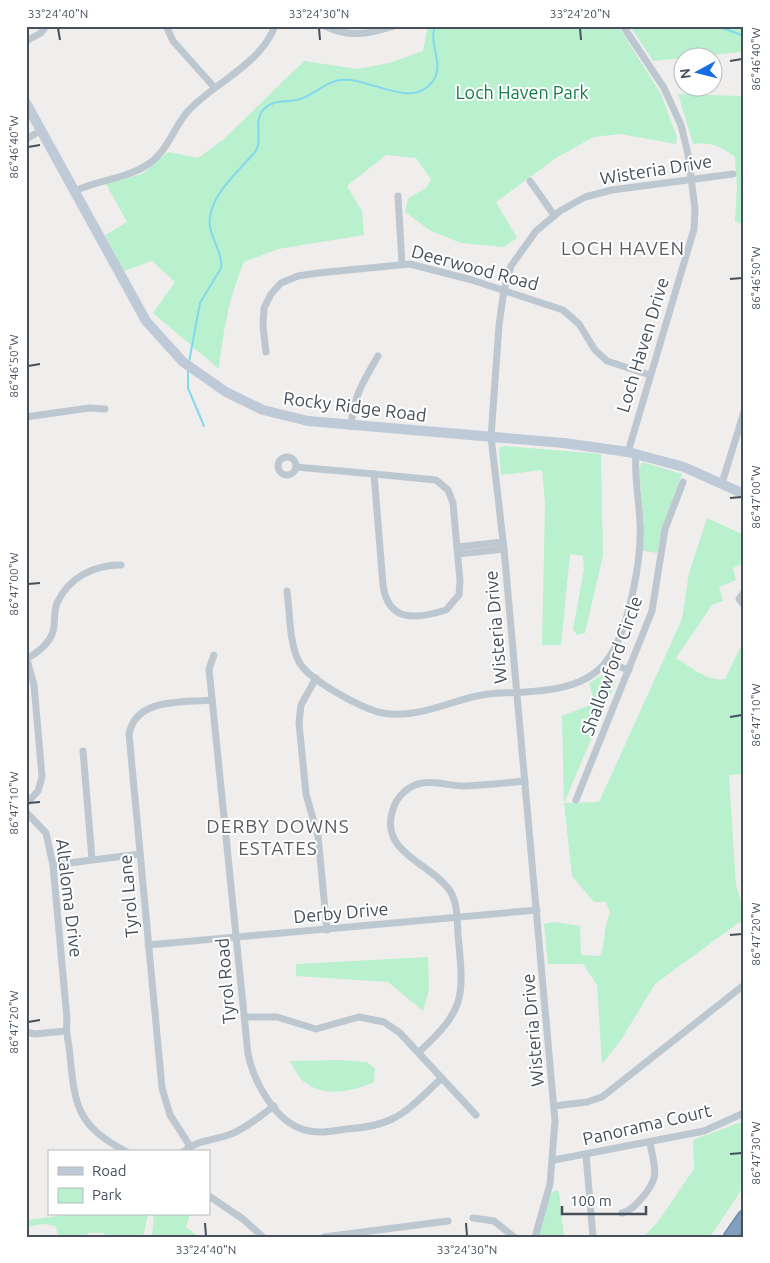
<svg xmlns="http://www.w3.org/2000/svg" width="770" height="1263" font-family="Ubuntu,sans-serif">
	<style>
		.green { fill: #b9f0ce }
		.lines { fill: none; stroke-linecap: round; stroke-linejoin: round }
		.stream { stroke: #84d8ee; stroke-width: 2 }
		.motorway-casing { stroke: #6e8aaa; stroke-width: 15 }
		.minor { stroke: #bdc7d0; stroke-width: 7 }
		.secondary { stroke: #becad7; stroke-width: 10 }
		.motorway { stroke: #829fbe; stroke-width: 12 }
		.ticks { fill: none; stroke: #45505b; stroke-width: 2 }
		.labels { text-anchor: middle; stroke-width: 4; stroke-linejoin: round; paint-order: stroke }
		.park-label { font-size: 18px; fill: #137e49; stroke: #fff }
		.street-label { font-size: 18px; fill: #45505b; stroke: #fff }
		.neighbourhood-label { font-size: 19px; letter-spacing: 1px; fill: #595d62; stroke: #fff }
		.neatline { fill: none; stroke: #45505b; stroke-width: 2 }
		.ticks-label { font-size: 12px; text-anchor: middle; fill: #45505b }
	</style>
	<rect width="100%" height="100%" fill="#f0eded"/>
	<g class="green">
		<path d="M428,26h190l43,68 16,43 -1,7 -56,-10 -26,3 -38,21 -60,44 21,36 -13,9 -43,-4 -30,-12 -26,-19 3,-14 18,-10 5,-9 -15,-21 -30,-3 -39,31 15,25 2,24 -86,14 -34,13c-15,35 -21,69 -25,107l-66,-56 22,-31 -23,-21 -28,10 -19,-36 22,-13 -21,-38 36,-10 26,-22 30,6 26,-19 80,-78 53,8 32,-6 34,-12z"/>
		<path d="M630,26h114v48l-3,-22 -88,9z"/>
		<path d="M678,94l66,2v129l-9,-4 2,-34 -2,-30c-15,-11 -24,-15 -42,-13z"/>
		<path d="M505,446l96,8 2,101 -18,78 -8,2 -4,-6 11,-60 -1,-13 -13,-2 -9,91h-19l3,-142 -3,-33 -41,5 -2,-24 1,-4z"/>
		<path d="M642,462l40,12 -20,53 -5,26 -17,-3 4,-28 -5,-53z"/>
		<path d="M707,518l37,17v28l-11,5 3,12 -17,7 4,14 -11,4 -36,53c15,9 31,24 49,21l19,-39 -2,64 2,2v68l-15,1 7,110 8,26v11l-6,1 -83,61 -34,56 -19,24 -5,-79 -14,-21h-35l-4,-40 10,-2 26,4 1,29 19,1c6,-14 3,-28 10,-43l-4,-11h-12l-22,-26 -8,-73 -2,-87 33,-13 -6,-20 15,-9 12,7 -52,122 35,-1 83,-183 7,-46z"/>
		<path d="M428,957l1,32 -6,22 -35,-29 -92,-6v-12z"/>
		<path d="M340,1060l27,2 8,7 -1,13c-20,9 -49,16 -68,1 -7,-4 -12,-15 -16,-22z"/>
		<path d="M744,1121v65l-34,51h-67l15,-15 36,-53 -1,-29z"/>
		<path d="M556,1190l3,2 5,45h-26l12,-43z"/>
		<path d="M74,1214h74l-5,23h-37l-2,-4h-15l-4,4h-26l-4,-11 -12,-2 -17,3v-7z"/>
		<path d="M154,1214h36l-4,13 13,10 -47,-1z"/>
	</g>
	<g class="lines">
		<g class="stream">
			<path d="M717,26l27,10"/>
			<path d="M189,362l11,-59 21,-35c2,-18 -14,-33 -11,-51 4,-26 29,-46 45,-65 9,-12 -3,-31 9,-43 9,-10 24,-6 36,-10 14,-4 25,-17 40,-19 29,-4 71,31 93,1 12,-16 -5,-38 2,-55"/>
			<path d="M188,370v18l16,38"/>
		</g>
		<g class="motorway-casing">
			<path id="motorway" d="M730,1237l14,-20"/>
		</g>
		<g class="minor">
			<path d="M166,26l7,15 41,46"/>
			<path d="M325,26c24,12 44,8 69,0"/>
			<path d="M623,26l41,62 17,37 7,29 7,55 -1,20 -66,223"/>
			<path d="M26,41l15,-8 5,-7"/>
			<path d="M26,139l16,-9"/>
			<path d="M530,181l24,34"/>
			<path d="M75,191c23,-11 50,-12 72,-26 20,-12 26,-37 41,-54 27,-29 72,-46 87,-85"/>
			<path d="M398,196l4,68"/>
			<path d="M266,352l-3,-26 1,-18 7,-14 10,-11 17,-7 20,-3 92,-9 62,16 91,30 16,14 16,26 12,11 43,14"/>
			<path d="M26,417l63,-9 16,1"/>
			<path d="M351,426c3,-31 12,-44 27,-70"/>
			<circle cx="287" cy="466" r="9"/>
			<path d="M296,467l78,7"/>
			<path d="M374,474l62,6 12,10 5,13 7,78 -1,14 -13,15c-29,9 -58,13 -63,-25z"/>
			<path d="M722,483l22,-71"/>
			<path d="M457,547l46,-5"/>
			<path d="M458,554l46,-5"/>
			<path d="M287,591c3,22 2,51 12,71 10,18 59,44 79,50 11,3 22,3 34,1 26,-3 50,-16 76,-19 38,-3 91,1 117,-31 24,-29 37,-105 35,-141 -1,-23 -6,-45 -4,-68"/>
			<path d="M744,592l-5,7 5,6"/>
			<path d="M214,655l-5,14 39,385c6,28 27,68 57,76 14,4 28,1 42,-1 15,-1 31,-3 45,-10 19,-9 34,-27 50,-41"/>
			<path d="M26,656l8,29 8,92 -4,14 -12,13"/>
			<path d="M28,658c12,-7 25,-17 26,-32 1,-8 0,-16 3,-23 12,-26 37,-38 64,-38"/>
			<path d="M606,662l23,8"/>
			<path d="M316,678l-15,27 -2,18 7,71 12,42 9,94"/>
			<path d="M83,751l9,108"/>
			<path d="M576,800l76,-189 13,-82 18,-47"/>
			<path d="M26,812l20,21 7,32 14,154c-2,13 2,23 3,37 5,52 8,70 57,96"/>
			<path d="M53,865l87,-11"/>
			<path d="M148,945l389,-35"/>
			<path d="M245,1017h32l39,12 43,-12 25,5 16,11 76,82"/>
			<path d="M26,1032l9,2 30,-3"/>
			<path d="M419,1052c47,-43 45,-55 39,-117 -1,-14 0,-32 -8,-44 -18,-28 -72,-38 -57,-82 3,-10 12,-20 22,-24 15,-6 34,1 49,1 20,-1 41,-3 61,-5"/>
			<path d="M554,1106l33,-4 15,-5 142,-112"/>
			<path d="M190,1146l-20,-31 -8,-27 -33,-354c7,-37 54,-31 83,-34"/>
			<path d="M183,1152c15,-13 31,-11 48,-18 16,-6 29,-18 43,-28"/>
			<path d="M586,1155l7,82"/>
			<path d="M554,1160l150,-29 40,-18"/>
			<path d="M209,1196l34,23 20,18"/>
			<path d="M622,1213c8,-2 13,-7 19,-14 20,-22 14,-29 9,-56"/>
			<path d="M473,1218l21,3 20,16"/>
			<path d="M324,1237l124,-16"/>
			<path d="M535,1237l15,-53 5,-63 -51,-572 -13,-112 8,-112 5,-35 7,-24 25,-35 24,-20 25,-14 27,-7 121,-16"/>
		</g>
		<path class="secondary" d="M26,103l120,218 37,41 43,30 37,18 45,11 256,22 64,9 56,15 60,27"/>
		<use href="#motorway" class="motorway"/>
	</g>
	<path class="ticks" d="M58,28l2,12M319,28l1,12M580,28l1,12M730,61l12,-2M28,147l12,-2M730,279l12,-1M28,366l12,-2M730,498l12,-1M28,584l12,-1M730,717l12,-2M28,803l12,-1M730,935l12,-1M28,1022l12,-2M730,1154l12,-1M205,1223l1,13M466,1223l1,13"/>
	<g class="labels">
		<g class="park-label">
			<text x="522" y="99">Loch Haven Park</text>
		</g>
		<g class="street-label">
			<text transform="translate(656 170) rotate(-9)" y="6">Wisteria Drive</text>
			<text transform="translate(475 268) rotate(15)" y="6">Deerwood Road</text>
			<text transform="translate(643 345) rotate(-73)" y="6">Loch Haven Drive</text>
			<text transform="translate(355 407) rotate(7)" y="6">Rocky Ridge Road</text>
			<text transform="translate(496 627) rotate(-95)" y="6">Wisteria Drive</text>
			<text transform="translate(612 666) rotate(-70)" y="6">Shallowford Circle</text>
			<text transform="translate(129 896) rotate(-95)" y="6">Tyrol Lane</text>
			<text transform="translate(69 898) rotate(83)" y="6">Altaloma Drive</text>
			<text transform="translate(341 913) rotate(-5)" y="6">Derby Drive</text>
			<text transform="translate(226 981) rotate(-95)" y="6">Tyrol Road</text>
			<text transform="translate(533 1030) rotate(-95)" y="6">Wisteria Drive</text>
			<text transform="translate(647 1125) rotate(-13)" y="6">Panorama Court</text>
		</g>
		<g class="neighbourhood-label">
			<text x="623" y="255">LOCH HAVEN</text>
			<text x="278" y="833">DERBY DOWNS<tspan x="278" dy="22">ESTATES</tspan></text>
		</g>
	</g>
	<rect width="770" height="1263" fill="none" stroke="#ffffff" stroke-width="55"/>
	<rect x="48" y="1150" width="162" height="65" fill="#ffffff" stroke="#b5b9bd"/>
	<rect x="58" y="1167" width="25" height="8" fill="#becad7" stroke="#b5b9bd"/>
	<text x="92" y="1176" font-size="15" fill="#45505b">Road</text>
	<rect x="58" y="1188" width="25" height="15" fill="#b9f0ce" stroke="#b5b9bd"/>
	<text x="92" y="1200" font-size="15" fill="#45505b">Park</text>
	<g transform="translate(698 72) rotate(263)"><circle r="24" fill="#ffffff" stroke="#b5b9bd"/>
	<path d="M0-4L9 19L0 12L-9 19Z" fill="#136ee3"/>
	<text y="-8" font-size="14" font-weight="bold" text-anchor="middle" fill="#45505b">N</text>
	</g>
	<path d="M562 1206v8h84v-8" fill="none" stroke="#45505b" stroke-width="2.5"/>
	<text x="570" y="1206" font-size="15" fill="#45505b" stroke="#ffffff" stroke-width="4" paint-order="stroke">100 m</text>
	<rect x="28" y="28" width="714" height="1208" class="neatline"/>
	<g class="ticks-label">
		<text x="58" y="18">33°24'40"N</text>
		<text x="319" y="18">33°24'30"N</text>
		<text x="580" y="18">33°24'20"N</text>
		<text transform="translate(756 59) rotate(-90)" y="4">86°46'40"W</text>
		<text transform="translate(14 147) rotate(-90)" y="4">86°46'40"W</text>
		<text transform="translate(756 278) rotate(-90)" y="4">86°46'50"W</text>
		<text transform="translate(14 366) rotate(-90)" y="4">86°46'50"W</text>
		<text transform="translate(756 497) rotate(-90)" y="4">86°47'00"W</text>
		<text transform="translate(14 584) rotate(-90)" y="4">86°47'00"W</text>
		<text transform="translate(756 715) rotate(-90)" y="4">86°47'10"W</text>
		<text transform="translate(14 803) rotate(-90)" y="4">86°47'10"W</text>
		<text transform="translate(756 934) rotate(-90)" y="4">86°47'20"W</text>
		<text transform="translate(14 1022) rotate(-90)" y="4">86°47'20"W</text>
		<text transform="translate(756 1153) rotate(-90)" y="4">86°47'30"W</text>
		<text x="206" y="1254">33°24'40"N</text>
		<text x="467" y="1254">33°24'30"N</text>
	</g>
</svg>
